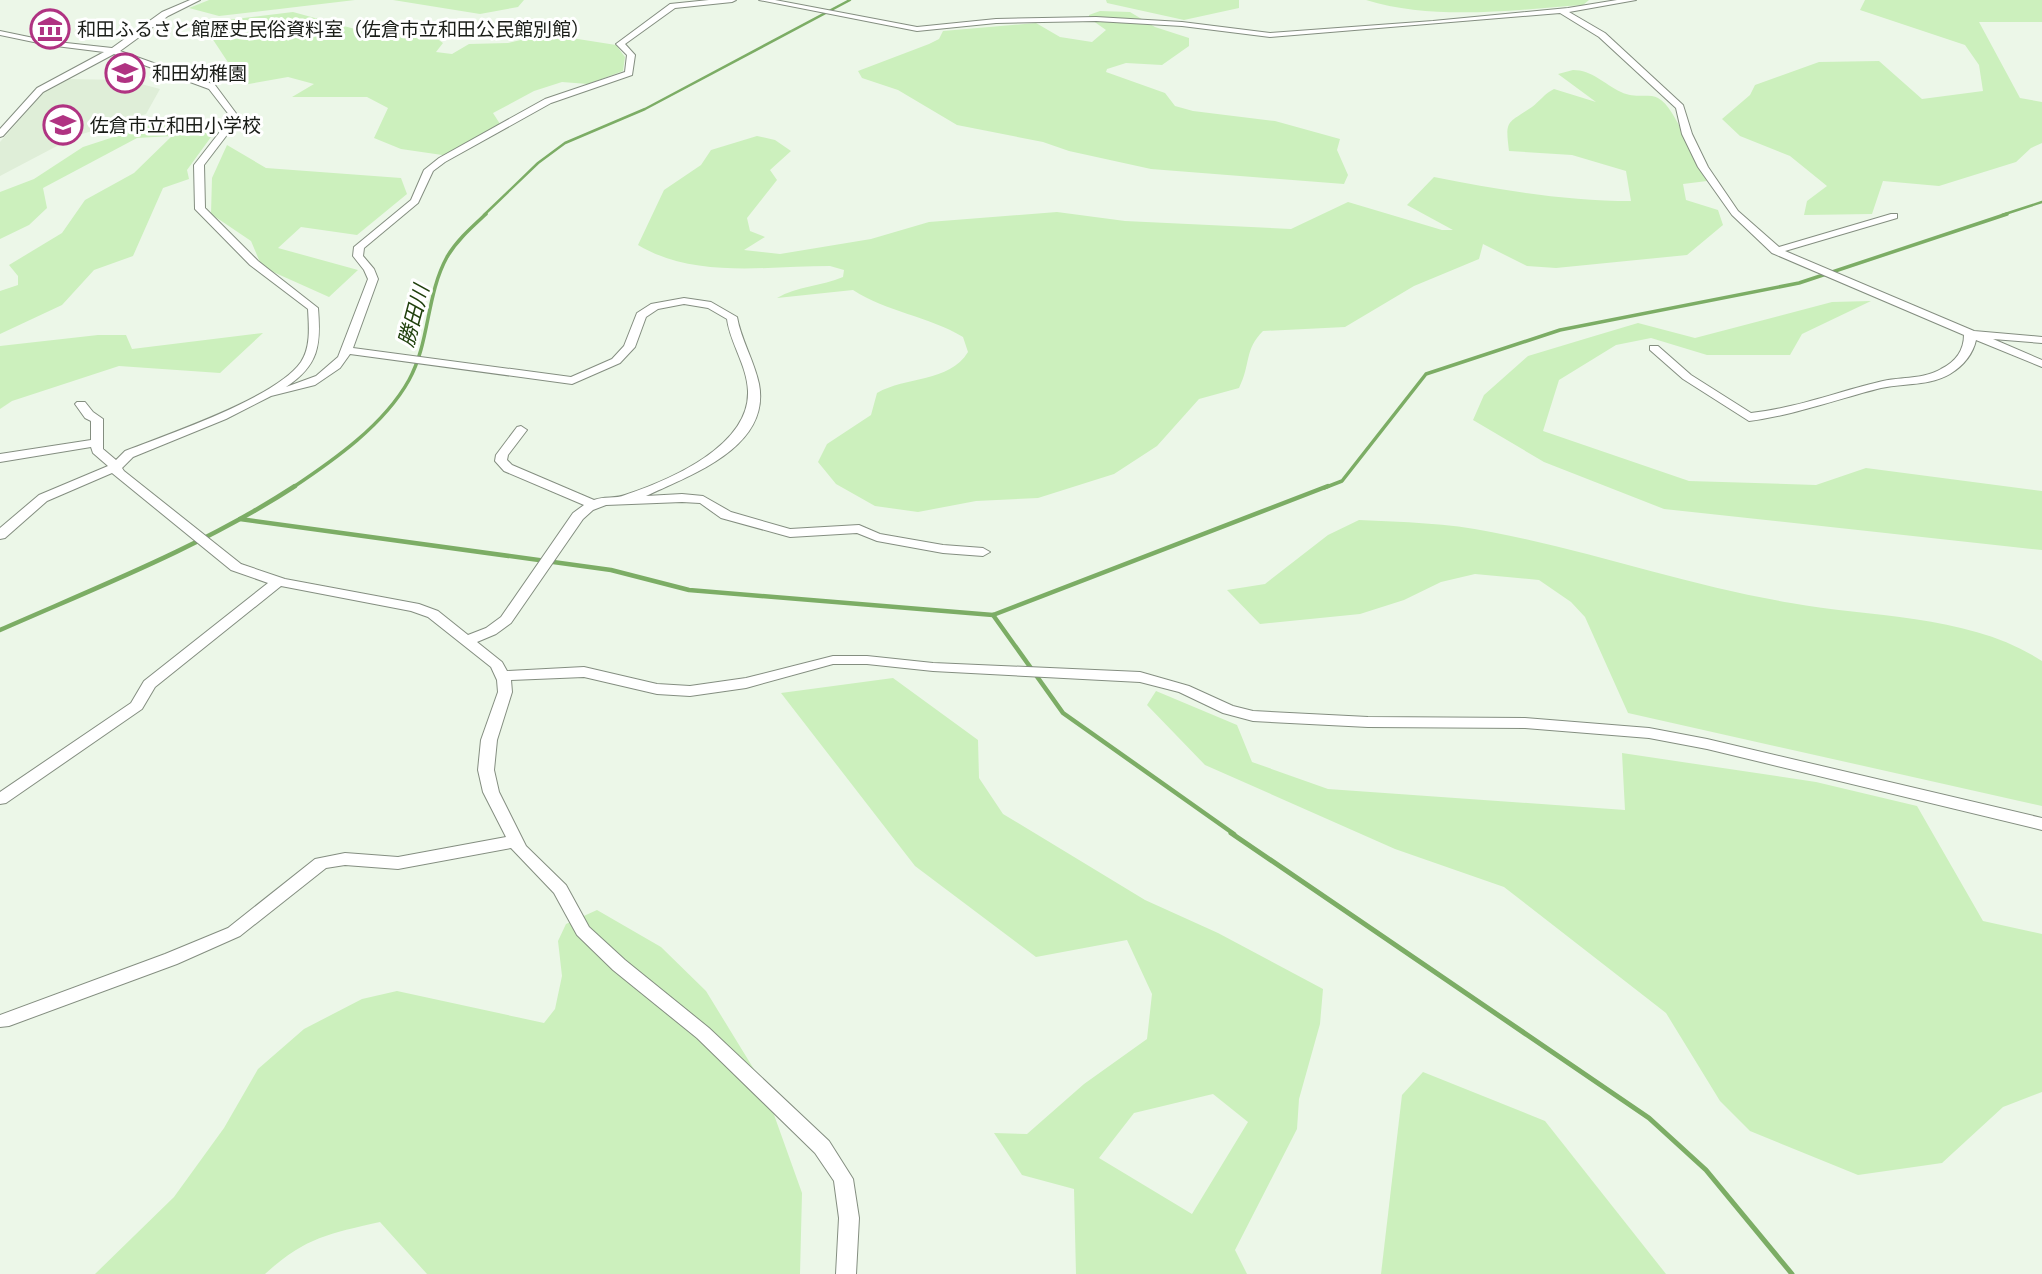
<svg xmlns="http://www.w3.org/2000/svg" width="2042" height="1274" font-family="'Archivo Narrow','Noto Sans JP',sans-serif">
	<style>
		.built { fill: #dfeed8 }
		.green { fill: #ccf0bd; fill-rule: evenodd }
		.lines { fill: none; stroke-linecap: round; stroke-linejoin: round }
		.stream-far3 { stroke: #7cad65; stroke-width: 2.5 }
		.stream-far2 { stroke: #7cad65; stroke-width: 3.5 }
		.stream-far1 { stroke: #7cad65; stroke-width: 4.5 }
		.stream { stroke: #7cad65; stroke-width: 5 }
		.minor-casing { stroke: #848e80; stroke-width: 2 }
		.minor { fill: #fff; fill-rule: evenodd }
		.labels { text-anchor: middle; stroke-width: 6; stroke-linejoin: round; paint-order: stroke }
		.far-poi-label { font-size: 19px; fill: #1a1d18; stroke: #fff; text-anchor: start }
		.far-water-label { font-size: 21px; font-style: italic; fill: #20400d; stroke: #fff }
	</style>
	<rect width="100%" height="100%" fill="#ecf7e8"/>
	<path class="built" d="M66,79l60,1 34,9 -14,25 -70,22 -76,40v-34l45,-51z"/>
	<g class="green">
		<path d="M209,0h146l-136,16 -30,-8z"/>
		<path d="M393,0h131l-6,7 -38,7z"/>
		<path d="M1106,0h133v8l-55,12 -77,-17z"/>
		<path d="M1366,0h223l-6,5c-71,5 -148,16 -217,-5z"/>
		<path d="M1865,0h177v22h-63l41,76 22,4v41l-11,5 -15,14 -77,24 -56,-5 -11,33 -68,1 3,-14 20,-15 -37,-30 -50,-20 -18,-17 28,-24 5,-10 64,-23 60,-1 43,38 61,-8 -4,-26 -14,-20 -105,-35z"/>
		<path d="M1100,11l30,1 25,15 34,11v8l-27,19 -36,-2 -19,6 -1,3 59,21 10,13 18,5 82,10 65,18 -3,11 11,25 -4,9 -193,-15 -82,-18 -26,-9 -86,-17 -59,-35 -36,-12 -4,-7 71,-27 10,-5 4,-8 93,-8 24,14 32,5 14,-12 -17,-12v-3z"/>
		<path d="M293,12l80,22 55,-2 15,11 -7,9 16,2 17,-10 39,-1 38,-9 70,11 9,12 -2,14 -35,13 -26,-2 -28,9 -41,22 7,11 -51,32 -48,-7 -27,-11 14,-30 -21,-11h-75l22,-13 -26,-7 -45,8 -41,-62z"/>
		<path d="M1573,70c19,0 31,14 48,22 14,7 28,1 37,6 20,11 33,62 49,83l-24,3 3,16 32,10 5,15 -36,30 -131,13 -29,-2 -44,-22 -4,15 -65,27 -69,41 -82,4c-19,19 -12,33 -24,57l-40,11 -42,47 -43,28 -76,24 -62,3 -58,11 -43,-6 -39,-22 -18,-22 9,-18 44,-29 6,-22c29,-17 72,-10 91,-41l-5,-15c-35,-21 -76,-25 -110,-47l-76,8c20,-12 45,-12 66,-21l1,-7 -14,-4c-64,0 -135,13 -192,-21l26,-55 37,-25 10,-15 46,-14 18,4 16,11 -21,19 7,10 -30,38 3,13 15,6 -21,13 36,4 91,-15 58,-17 128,-10 68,9 166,8 57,-27 94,28h11l-46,-25 27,-28c66,13 131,24 197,24l-5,-30 -54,-16 -63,-4c-4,-32 -2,-27 23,-44 8,-6 12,-13 22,-18l42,13 -38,-28z"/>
		<path d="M172,118l38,6 1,13 -24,33 2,9 -26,9 -30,68 -39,14 -32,35 -62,29v-43l18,-6v-9l-9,-11 53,-32 23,-33 49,-27 38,-37 -35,2 -94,50 4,20 -18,17 -29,14v-47l34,-13 49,-32z"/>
		<path d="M227,145l39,23 135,10 6,16 -50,41 -56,-8 -23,21 80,22 -29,27 -67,-30 -11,-26 -40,-27 1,-36z"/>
		<path d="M1871,301l-69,33 -12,21h-83l-56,-17 -35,7 -57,35 -16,51 146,50 127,4 50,-17 176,23v59l-378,-41 -120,-47 -71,-42 11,-25 44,-39 63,-19 47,-14 57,15 137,-36z"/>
		<path d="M263,333l-43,40 -101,-7 -107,35 -12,8v-63l98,-11h28l6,14z"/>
		<path d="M1359,520c44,2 89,3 132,12 101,19 198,54 300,71 82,15 179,11 251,58v145l-414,-93 -43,-96 -14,-15 -32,-22 -64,-6 -34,8 -37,18 -44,14 -100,10 -33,-34 38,-6 63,-49z"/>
		<path d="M893,678l85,62 1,38 24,36 142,86 73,33 105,56 -3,35 -21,75 -2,30 -62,121 12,24h-171l-2,-85 -52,-14 -28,-42 33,1 57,-50 63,-45 5,-45 -25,-54 -91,17 -121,-91 -134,-173zM1213,1094l35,28 -56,92 -93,-56 35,-45z"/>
		<path d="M1156,691l81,34 15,37 76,27 297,21 -3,-57 194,29 101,24 66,115 59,13v158l-39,15 -61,56 -84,12 -108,-44 -30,-30 -54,-88 -162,-126 -109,-38 -190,-84 -58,-60z"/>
		<path d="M597,910l64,37 45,44 57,93 39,109 -2,81h-373l-47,-52c-52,12 -74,15 -115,52h-170l79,-77 50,-69 34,-59 46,-40 58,-30 35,-8 147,32 11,-14 7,-33 -4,-35 8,-17z"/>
		<path d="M1423,1072l122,49 121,153h-285l21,-179z"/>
	</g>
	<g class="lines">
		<g class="stream-far3">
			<path d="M484,215l54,-52 27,-20 80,-34 205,-109"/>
			<path d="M2002,215l40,-13"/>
		</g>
		<g class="stream-far2">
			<path d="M292,488c42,-28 92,-63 117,-108 21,-38 17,-85 38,-123 10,-17 25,-30 39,-43"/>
			<path d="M1324,488l18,-7 84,-107 134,-44 239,-47 208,-69"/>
		</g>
		<g class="stream-far1">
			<path d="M240,519l371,51 78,20 304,25 335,-129"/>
			<path d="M993,615l70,98 171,121"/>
			<path d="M0,630c100,-44 203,-84 295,-144"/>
		</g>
		<path class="stream" d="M1231,833l418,285 57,52 86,104"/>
		<g class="minor-casing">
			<g id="minor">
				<path d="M190,0h10l-32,16 -48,35 95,34 23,31 -5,11 -29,38 1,43 53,53 60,47c3,37 1,57 -32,79l30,-11 22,-19 30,-78 -4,-9 -11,-14 1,-9 57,-47 13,-30 15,-12 106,-59 80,-27 2,-17 -11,-11 54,-40 39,-4h27l-4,2 -57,6 -50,36 10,11 -3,20 -81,28 -106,59 -12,9 -15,32 -54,45 -1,8 11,13 4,10 -25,69 218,29 41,-18 12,-13 13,-33 14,-9 33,-6 27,4 26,15c4,23 17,43 22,67 12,63 -68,91 -113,112l36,-2 21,2 28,16 59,17 69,-4 21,9 63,11 40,3 7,4 -7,4 -40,-3 -66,-12 -20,-8 -67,4 -69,-19 -21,-15 -18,-1 -76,3 -13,5 -10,9 -72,104 -15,11 -19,8 25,20 5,9 77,-4 73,17 33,2 56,-8 87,-22h34l66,7 207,9 49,14 44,20 20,5 115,6 157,1 124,10 58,11 335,79v12l-335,-81 -58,-11 -124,-10 -157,-1 -115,-6 -30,-8 -44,-21 -39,-10 -207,-11 -66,-7h-34l-87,24 -56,8 -33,-2 -73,-17 -73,3 1,12 -15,48 -3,30 5,22 27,54 40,39 23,42 36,33 84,68 120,113 24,38 6,39 -3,56h-20l3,-56 -5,-37 -19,-28 -118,-115 -84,-68 -36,-35 -23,-42 -43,-45 -113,21 -53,-4 -19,3 -86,68 -63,28 -168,62 -9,1v-12l165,-61 63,-26 87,-69 30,-6 53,4 108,-20 -23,-45 -5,-22 3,-30 17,-48 -1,-12 -6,-13 -63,-50 -17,-6 -130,-25 -126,101 -13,22 -136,94 -6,1v-12l131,-89 13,-22 124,-98 -37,-13 -119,-97 -65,28 -42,37 -5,1v-11l39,-33 69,-29 -15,-13 -2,-6 -91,15v-8l91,-14v-19l-6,-3 -10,-14 2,-2h8l8,10 10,7v30l13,11 9,-9c43,-17 151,-53 176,-89 10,-15 8,-36 7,-53l-58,-44 -55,-56 -1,-44 32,-41 4,-8 -21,-27 -95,-35 -71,38 -40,44 -3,1v-8l37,-41 67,-36 -56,-7 -48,-10v-4l48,10 64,7 50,-36zM684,304l24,4 19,11c3,24 20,46 21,72 2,55 -78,89 -123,104 -9,4 -21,1 -31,5l-82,-35 -5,-5 1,-5 19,-25 -6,-4 -4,1 -21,28 -1,6 9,10 80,34 -11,8 -72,104 -15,11 -18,7 -30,-24 -19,-7 -134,-25 -44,-15 -117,-93 -2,-3 11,-11 93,-38 45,-23 44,-11 25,-17 10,-14 222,30 48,-21 15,-16 11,-30 12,-8z"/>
				<path d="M759,0h16l142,27 79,-8 100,-2 86,5 88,11 163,-12 135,-13 49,-8h19l-67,12 36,21 78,72 9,29 16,33 30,44 41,36 112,-33h6v4l-112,33 189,80 68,6v6l-49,-4 49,21v7l-66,-27c-3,14 -13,26 -26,34 -20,12 -46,9 -69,14 -44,11 -86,27 -132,33l-66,-42 -33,-29v-4h8l33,29 60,38c46,-5 88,-22 132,-32 19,-4 41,-2 58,-12 14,-7 23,-18 23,-34l-192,-82 -40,-38 -34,-48 -16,-33 -6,-26 -77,-71 -39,-24 -290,24 -88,-11 -86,-5 -100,2 -79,8z"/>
			</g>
		</g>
		<use href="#minor" class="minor"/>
	</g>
	<defs>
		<g id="museum-ring" transform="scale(2.0125)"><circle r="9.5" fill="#fff" stroke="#b03382" stroke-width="1.5"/><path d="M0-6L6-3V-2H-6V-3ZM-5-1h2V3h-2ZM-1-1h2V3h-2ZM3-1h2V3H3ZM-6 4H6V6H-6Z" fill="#b03382"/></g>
		<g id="school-ring" transform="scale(2.0125)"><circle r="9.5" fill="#fff" stroke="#b03382" stroke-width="1.5"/><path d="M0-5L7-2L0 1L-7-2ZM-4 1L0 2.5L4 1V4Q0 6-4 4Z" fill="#b03382"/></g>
	</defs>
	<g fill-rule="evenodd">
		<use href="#museum-ring" x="50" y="29"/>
		<use href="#school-ring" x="125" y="73"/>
		<use href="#school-ring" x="63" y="125"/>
	</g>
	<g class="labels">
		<g class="far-poi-label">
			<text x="77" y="36">和田ふるさと館歴史民俗資料室（佐倉市立和田公民館別館）</text>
			<text x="152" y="80">和田幼稚園</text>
			<text x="90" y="132">佐倉市立和田小学校</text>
		</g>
		<g class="far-water-label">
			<text transform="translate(414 316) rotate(-75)" y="7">勝田川</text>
		</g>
	</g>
</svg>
